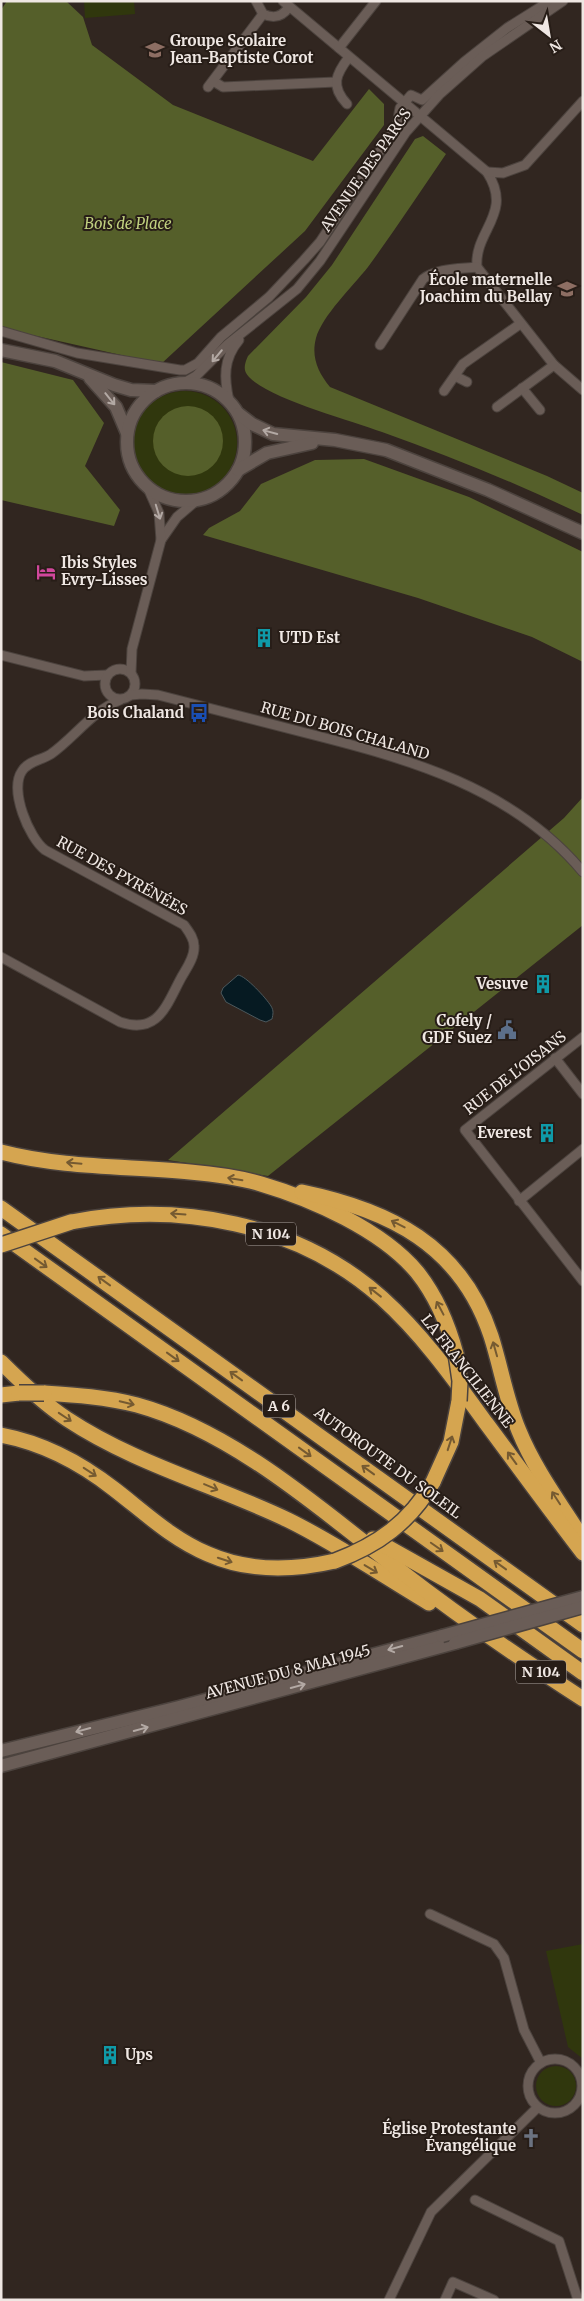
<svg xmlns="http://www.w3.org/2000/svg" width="584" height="2301" font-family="Merriweather,serif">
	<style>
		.green { fill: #30370d }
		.forest { fill: #555f2a }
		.water { fill: #061a22; stroke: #4c585c }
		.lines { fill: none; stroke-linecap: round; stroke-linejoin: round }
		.street-casing { stroke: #4c433e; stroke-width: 11 }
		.secondary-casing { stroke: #4c433e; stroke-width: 15 }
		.highway-casing { stroke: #4c433e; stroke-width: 18 }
		.street { stroke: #6a5d57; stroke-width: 9 }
		.secondary { stroke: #6a5d57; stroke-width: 12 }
		.highway { stroke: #d5a550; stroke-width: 15 }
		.secondary-bridge-casing { stroke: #4c433e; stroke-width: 15; stroke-linecap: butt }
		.highway-bridge-casing { stroke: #4c433e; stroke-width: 18; stroke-linecap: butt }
		.secondary-bridge { stroke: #6a5d57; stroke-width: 12 }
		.highway-bridge { stroke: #d5a550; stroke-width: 15 }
		.oneway { stroke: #b3a9a4 }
		.oneway2 { stroke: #755a31 }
		.labels { text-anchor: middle; stroke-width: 4; stroke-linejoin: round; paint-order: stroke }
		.shield { fill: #271d17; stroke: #b3aaa6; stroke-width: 1 }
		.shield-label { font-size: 14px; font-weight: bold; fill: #efe7e3 }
		.poi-label { font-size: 15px; font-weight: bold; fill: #efe7e3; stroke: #271d17; text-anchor: end }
		.street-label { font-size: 15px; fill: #efe7e3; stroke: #271d17 }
		.park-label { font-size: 15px; font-style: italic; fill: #c0d07f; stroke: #271d17 }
	</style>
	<rect width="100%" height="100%" fill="#312620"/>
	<g class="green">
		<path d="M84,1h50l1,13 -50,4z"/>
		<circle cx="185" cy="443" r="52"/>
		<path d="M583,1944v115l-15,-12 -22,-96z"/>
		<circle cx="556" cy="2086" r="20"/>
	</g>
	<g class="forest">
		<path d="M7,1h59l17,16 9,28 81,60 140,56 56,-72 15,15v21l-79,106 -144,133 -160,-36v-318z"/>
		<path d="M423,136l23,18c-26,38 -51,76 -78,113 -15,19 -46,49 -52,71 -5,19 2,34 14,49l217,89 36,17v22c-65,-31 -133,-59 -201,-83 -32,-12 -112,-33 -133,-55 -7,-7 -4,-14 -1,-21l58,-59 26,-32 83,-126z"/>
		<path d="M1,362l72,18 31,43 -19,43 35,44 -6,16 -113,-26z"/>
		<circle cx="188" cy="441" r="35"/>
		<path d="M364,459l105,38 114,55v110l-51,-25 -114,-39 -215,-63 6,-7 31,-17 21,-27 54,-24z"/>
		<path d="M583,797v128l-315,251 -100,-16 396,-342z"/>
	</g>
	<path class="water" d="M238,975c8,1 28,23 33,31 3,5 2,8 1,13l-6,3 -6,-2 -34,-18 -5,-9 2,-5z"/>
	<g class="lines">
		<g class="street-casing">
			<g id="street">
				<path d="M256,1l7,13c11,5 19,3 26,-7"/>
				<path d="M283,1l204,171c27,42 -13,58 -10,95l77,98 29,25"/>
				<path d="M339,48l37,-47"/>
				<path d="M213,81l10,6 113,-5"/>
				<path d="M208,87l55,-73"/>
				<path d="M347,104c-17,-18 -11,-30 2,-47"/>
				<path d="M487,172l16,1 22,-8 58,-64"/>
				<path d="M1,331l76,22 103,17h5l13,-7 23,-26 48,-40 35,-37 16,-18 77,-117 3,-17 11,-13 11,5 42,-38 43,-34 43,-27"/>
				<path d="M380,345l43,-66c14,-11 37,-10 54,-12"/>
				<path d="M455,376l12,6"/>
				<path d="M184,383l12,-7 32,-32 69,-55 23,-28 86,-129 33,-37 44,-39 80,-55"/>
				<path d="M522,388l18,22"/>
				<path d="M444,391l19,-27 57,-40"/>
				<path d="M229,401c-5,-23 -6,-42 10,-61"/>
				<path d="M497,407l57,-42"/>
				<path d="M161,540l16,-23 20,-17"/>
				<path d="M1,655l83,21 23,-1"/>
				<circle cx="120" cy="684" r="15"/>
				<path d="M131,673l1,-24 29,-109 -2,-27 -12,-27"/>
				<path d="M131,695l11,-1 16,1c49,13 99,25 148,38 103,26 206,54 277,139"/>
				<path d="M1,957l119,65c38,13 46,-16 61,-44 5,-9 14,-21 13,-32 0,-8 -5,-14 -10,-21l-139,-75c-16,-12 -36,-60 -23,-79 6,-10 20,-11 29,-17 24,-17 41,-43 69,-54"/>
				<path d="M583,1037l-118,93 118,151"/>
				<path d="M555,1058l28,36"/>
				<path d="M519,1201l64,-52"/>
				<path d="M430,1914l64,30 10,14 20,72 17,33"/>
				<circle cx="555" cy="2086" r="27"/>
				<path d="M475,2200l84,41 19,59"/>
				<path d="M389,2300l42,-88 106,-104"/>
				<path d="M445,2300l8,-18 41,18"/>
			</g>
		</g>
		<g class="secondary-casing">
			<g id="secondary">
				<path d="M1,350l54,11 59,24 17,5 25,1"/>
				<path d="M90,378l26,29 11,26"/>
				<circle cx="186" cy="442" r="59"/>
				<path d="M239,414l13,10 21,10 62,6 51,10 102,40 95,43"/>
				<path d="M238,470l29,-17 45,-10"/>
				<path d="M1,1751l178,-44 263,-71"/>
				<path d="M1,1766l454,-123"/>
			</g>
		</g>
		<g class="highway-casing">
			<g id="highway">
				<path d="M1,1152c61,16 127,14 189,20 23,2 48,5 71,12 51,15 121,46 156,88 20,25 31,52 39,82"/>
				<path d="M302,1192c87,18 159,53 189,144 10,31 15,64 28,95 15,37 40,71 61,104"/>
				<path d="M1,1208l582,417"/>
				<path d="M71,1222c108,-21 227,1 311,76 41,37 72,81 104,125 32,43 64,87 97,130"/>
				<path d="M1,1234l582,417"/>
				<path d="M1,1362c21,21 42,41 66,57 68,45 148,66 221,101 49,24 94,55 141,83"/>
				<path d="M44,1393c31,2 62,4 93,12 98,27 187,107 266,168 58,45 118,86 180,126"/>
				<path d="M1,1395l18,-2"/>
				<path d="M1,1435c42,8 80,28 113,54 30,23 58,50 94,65 41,18 84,17 127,7"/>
				<path d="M433,1482l18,-40 8,-41"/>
				<path d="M373,1539l107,60 103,74"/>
			</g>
		</g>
		<use href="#street" class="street"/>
		<use href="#secondary" class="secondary"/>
		<use href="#highway" class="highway"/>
		<g class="secondary-bridge-casing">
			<g id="secondary-bridge">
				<path d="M442,1636l141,-39"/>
				<path d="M455,1643l128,-36"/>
			</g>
		</g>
		<g class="highway-bridge-casing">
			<g id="highway-bridge">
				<path d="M1,1245l70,-23"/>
				<path d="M456,1354l4,27 -1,20"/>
				<path d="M19,1393h25"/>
				<path d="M335,1561c43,-16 75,-39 98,-79"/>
			</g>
		</g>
		<use href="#secondary-bridge" class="secondary-bridge"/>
		<use href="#highway-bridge" class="highway-bridge"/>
	</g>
	<defs><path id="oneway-shaft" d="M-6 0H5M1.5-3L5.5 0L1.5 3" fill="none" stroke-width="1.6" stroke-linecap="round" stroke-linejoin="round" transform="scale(1.25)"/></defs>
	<g class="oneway">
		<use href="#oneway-shaft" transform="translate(217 356) rotate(130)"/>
		<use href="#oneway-shaft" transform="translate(110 399) rotate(51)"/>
		<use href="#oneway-shaft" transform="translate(270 432) rotate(-165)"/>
		<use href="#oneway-shaft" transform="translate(158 512) rotate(73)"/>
		<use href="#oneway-shaft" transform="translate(395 1648) rotate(165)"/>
		<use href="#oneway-shaft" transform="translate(298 1686) rotate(-15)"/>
		<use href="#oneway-shaft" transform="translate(141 1729) rotate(-15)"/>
		<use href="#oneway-shaft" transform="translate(83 1730) rotate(165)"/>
	</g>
	<g class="oneway2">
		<use href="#oneway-shaft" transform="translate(74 1163) rotate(-175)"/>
		<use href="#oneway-shaft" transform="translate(235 1179) rotate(-171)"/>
		<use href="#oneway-shaft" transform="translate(178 1214) rotate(-176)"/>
		<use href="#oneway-shaft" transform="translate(398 1224) rotate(-153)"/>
		<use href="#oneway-shaft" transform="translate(41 1263) rotate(36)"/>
		<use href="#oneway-shaft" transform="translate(104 1281) rotate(-144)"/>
		<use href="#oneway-shaft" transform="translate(375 1292) rotate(-142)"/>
		<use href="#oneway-shaft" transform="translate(440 1308) rotate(-118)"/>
		<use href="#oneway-shaft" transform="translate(495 1349) rotate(-106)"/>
		<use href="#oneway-shaft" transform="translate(173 1357) rotate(36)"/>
		<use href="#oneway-shaft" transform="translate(236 1376) rotate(-144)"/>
		<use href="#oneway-shaft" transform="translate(127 1403) rotate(13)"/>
		<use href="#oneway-shaft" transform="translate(65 1417) rotate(34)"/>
		<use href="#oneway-shaft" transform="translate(450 1443) rotate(-72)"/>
		<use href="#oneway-shaft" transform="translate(305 1452) rotate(36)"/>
		<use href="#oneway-shaft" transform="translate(512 1458) rotate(-126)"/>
		<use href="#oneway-shaft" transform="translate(368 1470) rotate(-144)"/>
		<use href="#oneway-shaft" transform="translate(90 1472) rotate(33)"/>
		<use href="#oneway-shaft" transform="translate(211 1487) rotate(23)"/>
		<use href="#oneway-shaft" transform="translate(556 1498) rotate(-123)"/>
		<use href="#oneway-shaft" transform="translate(437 1547) rotate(35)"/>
		<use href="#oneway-shaft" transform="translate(225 1560) rotate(18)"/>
		<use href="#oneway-shaft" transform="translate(500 1565) rotate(-144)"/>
		<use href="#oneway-shaft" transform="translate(371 1569) rotate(31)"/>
	</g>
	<defs>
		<g id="school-bare" transform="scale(1.5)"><path d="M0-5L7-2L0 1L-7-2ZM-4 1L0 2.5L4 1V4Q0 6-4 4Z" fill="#8d6e63" stroke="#271d17" stroke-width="2.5" paint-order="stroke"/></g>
		<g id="hotel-bare" transform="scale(1.5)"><path d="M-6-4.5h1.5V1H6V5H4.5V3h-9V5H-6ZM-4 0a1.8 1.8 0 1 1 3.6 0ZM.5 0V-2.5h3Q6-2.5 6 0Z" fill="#d1479c" stroke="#271d17" stroke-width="2.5" paint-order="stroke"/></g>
		<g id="building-bare" transform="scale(1.5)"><path d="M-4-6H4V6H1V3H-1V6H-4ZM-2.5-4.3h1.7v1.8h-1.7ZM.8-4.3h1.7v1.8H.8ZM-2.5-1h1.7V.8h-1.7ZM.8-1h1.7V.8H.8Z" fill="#0f9aa8" stroke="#271d17" stroke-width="2.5" paint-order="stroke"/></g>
		<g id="bus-bare" transform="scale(1.5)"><path d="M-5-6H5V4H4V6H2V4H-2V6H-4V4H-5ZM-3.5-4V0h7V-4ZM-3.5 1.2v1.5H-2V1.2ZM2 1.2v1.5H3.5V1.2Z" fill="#1a4fb4" stroke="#271d17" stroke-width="2.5" paint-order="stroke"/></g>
		<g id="civic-bare" transform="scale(1.5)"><path d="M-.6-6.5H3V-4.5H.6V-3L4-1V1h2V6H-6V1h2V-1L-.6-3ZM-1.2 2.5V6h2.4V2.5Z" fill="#5c6f8a" stroke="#271d17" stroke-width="2.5" paint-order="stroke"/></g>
		<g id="church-bare" transform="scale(1.5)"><path d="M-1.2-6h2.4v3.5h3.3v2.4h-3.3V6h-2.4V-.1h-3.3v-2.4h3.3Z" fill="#6b7280" stroke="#271d17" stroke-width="2.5" paint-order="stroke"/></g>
	</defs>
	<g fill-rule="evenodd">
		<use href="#school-bare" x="155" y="50"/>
		<use href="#school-bare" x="567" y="289"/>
		<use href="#hotel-bare" x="46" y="572"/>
		<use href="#building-bare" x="264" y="638"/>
		<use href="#bus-bare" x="199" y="713"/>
		<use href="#building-bare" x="543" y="984"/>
		<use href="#civic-bare" x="507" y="1030"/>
		<use href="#building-bare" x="547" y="1133"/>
		<use href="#building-bare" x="110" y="2055"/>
		<use href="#church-bare" x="531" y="2138"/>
	</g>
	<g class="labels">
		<g class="shield">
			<rect x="246" y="1222.5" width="50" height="23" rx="4"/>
			<rect x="263" y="1394.5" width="32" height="23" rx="4"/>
			<rect x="516" y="1660.5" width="50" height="23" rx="4"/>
		</g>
		<g class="shield-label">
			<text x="271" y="1239">N 104</text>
			<text x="279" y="1411">A 6</text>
			<text x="541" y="1677">N 104</text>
		</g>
		<g class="poi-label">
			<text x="170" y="46" text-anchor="start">Groupe Scolaire<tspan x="170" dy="17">Jean-Baptiste Corot</tspan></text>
			<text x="552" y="285">École maternelle<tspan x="552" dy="17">Joachim du Bellay</tspan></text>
			<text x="61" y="568" text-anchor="start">Ibis Styles<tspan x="61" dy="17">Evry-Lisses</tspan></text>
			<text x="279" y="643" text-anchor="start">UTD Est</text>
			<text x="184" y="718">Bois Chaland</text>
			<text x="528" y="989">Vesuve</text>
			<text x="492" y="1026">Cofely /<tspan x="492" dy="17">GDF Suez</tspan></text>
			<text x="532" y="1138">Everest</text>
			<text x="125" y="2060" text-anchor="start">Ups</text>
			<text x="516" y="2134">Église Protestante<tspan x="516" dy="17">Évangélique</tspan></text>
		</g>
		<g class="street-label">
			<text transform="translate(366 170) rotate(-55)" y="5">AVENUE DES PARCS</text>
			<text transform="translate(345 731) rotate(16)" y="5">RUE DU BOIS CHALAND</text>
			<text transform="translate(122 876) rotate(29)" y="5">RUE DES PYRÉNÉES</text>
			<text transform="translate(515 1073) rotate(-38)" y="5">RUE DE L'OISANS</text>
			<text transform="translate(467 1371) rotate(52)" y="5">LA FRANCILIENNE</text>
			<text transform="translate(388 1463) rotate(36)" y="5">AUTOROUTE DU SOLEIL</text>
			<text transform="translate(288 1672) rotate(-15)" y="5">AVENUE DU 8 MAI 1945</text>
		</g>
		<g class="park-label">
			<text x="128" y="229">Bois de Place</text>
		</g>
	</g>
	<rect width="584" height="2301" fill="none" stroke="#efe7e3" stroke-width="5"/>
	<g transform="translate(549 35) rotate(149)" stroke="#271d17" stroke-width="4" paint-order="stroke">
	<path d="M0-4L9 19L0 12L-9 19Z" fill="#efe7e3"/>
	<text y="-8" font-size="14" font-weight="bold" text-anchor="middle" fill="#efe7e3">N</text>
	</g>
</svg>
